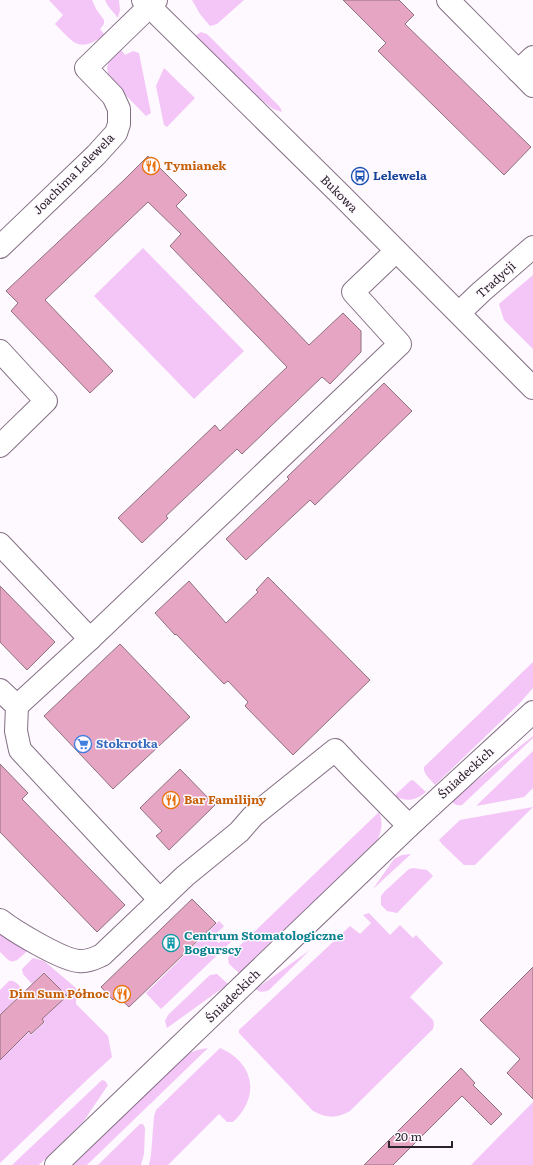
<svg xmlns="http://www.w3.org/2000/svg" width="533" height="1165" font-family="Literata,serif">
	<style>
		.green { fill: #f4c5f7 }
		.building { fill: #e7a5c4; stroke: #8d717e }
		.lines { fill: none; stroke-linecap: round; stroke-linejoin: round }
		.minor-casing { stroke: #836f84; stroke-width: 24 }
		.minor { stroke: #fff; stroke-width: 22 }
		.labels { text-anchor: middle; stroke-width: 3; stroke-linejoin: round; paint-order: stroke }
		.food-label { font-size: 12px; font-weight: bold; fill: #c56008; stroke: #fef9fe; text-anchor: start }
		.street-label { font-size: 12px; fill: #2b232c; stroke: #fef9fe }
		.transit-label { font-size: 12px; font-weight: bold; fill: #164399; stroke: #fef9fe; text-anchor: start }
		.shop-label { font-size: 12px; font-weight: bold; fill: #366cbe; stroke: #fef9fe; text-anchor: start }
		.culture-label { font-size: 12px; font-weight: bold; fill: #0d838f; stroke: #fef9fe; text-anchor: start }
	</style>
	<rect width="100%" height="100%" fill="#fef9fe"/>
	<g class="green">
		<path d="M49,0h43l4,9 8,11v4l-4,5 5,6c-27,18 -30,9 -50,-11l8,-9z"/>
		<path d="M105,0h14l1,10 -2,8 -10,-12z"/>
		<path d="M192,0h52l-27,24 -7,2 -10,-12z"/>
		<path d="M201,32l6,2 73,73 2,5 -9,-3 -19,-15 -59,-58z"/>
		<path d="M120,50h1l4,5 8,-4 6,2 12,60 -5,3 -37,-38 -2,-10 1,-5z"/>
		<path d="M164,68l31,30 -28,29 -3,-2 -8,-39z"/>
		<path d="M143,248l101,103 -50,48 -100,-103z"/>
		<path d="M533,275v74l-29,-29 -5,-16z"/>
		<path d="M533,662v26l-14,16 -84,81c-4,-5 -12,-11 -11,-18z"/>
		<path d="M533,736v2l-71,67c-5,1 -7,0 -11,-4l11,-9z"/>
		<path d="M533,751v37l-9,9 -48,9z"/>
		<path d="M413,780l13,12c-11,9 -19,10 -32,4l16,-15z"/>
		<path d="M533,807l-58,58h-11l-22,-21 -3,-4 21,-20z"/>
		<path d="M379,812c4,9 3,18 -1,27l-139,134 -10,-9 -1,-6 2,-3z"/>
		<path d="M411,854l-38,35 21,-30 8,-4z"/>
		<path d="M413,868l14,2 6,6 -36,37 -10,-2 -6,-6v-9l3,-4 25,-23z"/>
		<path d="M369,913l21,22 10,-10 13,13 3,-3 27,28 -33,34 23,23 1,4 -1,5 -83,82c-14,8 -23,7 -37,0l-74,-78v-3l111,-104 10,8 11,-11 -8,-8z"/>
		<path d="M219,921l5,5 -11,11 6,6 12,-11 1,9 -71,68 -15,-16z"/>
		<path d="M0,931l31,16c-5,4 -14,17 -21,14 -4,-2 -7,-7 -10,-9z"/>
		<path d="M310,950l-41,40c-5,2 -9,3 -13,-1z"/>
		<path d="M33,958l11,3 32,27v16l32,32 4,21 -22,20 -90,86v-103l29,-28 2,3 14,-13 -3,-3 25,-23 -23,-24 -12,12 -9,-10 -1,-5z"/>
		<path d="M217,974l11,10 -61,44 -2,-7 3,-6 42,-40z"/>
		<path d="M9,981c6,-2 11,6 15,10l-23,23 -1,-1v-23z"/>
		<path d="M208,1048l-121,117h-14l114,-111 10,-4z"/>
		<path d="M220,1048c35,15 40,49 13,74h-6l-8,-8 -51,51h-19l2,-10 3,-39 2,-6z"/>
		<path d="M102,1080l3,1 3,4 -25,37 -44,43h-27z"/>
		<path d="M533,1102v63h-62z"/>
		<path d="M140,1124h3l2,4 -1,26 -3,11h-43z"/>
	</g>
	<g class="building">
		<path d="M343,0h56l15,15 -9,9 126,123 -27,28 -126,-124 8,-8z"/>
		<path d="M148,156l39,39 -11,11 133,139 34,-32 18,18v21l-31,32 -8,-7 -80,77 -5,-5 -71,67 2,2 -26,25 -24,-25 97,-93 5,6 67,-64 -117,-121 11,-12 -33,-32 -103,98 68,71 -23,22 -79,-82 7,-8 -12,-12 119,-112z"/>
		<path d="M384,383l28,28 -97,94 -5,-5 -64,60 -20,-21 63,-60 -2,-2z"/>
		<path d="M268,577l102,103 -77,75 -48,-49 3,-4 -20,-21 -4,3 -48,-50 -1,1 -20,-22 34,-32 37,42 32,-31 -2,-2z"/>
		<path d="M0,586l55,56 -28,28 -27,-28z"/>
		<path d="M120,644l70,73 -77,72 -69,-73z"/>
		<path d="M0,764l28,29 -6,6 103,106 -28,27 -97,-100z"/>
		<path d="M180,769l35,36 -46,45 -13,-14 6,-5 -22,-23z"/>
		<path d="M192,899l24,24 -87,84 -12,-11 -4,4 -12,-13z"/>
		<path d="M533,967v132l-26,-26 13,-14 -40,-39z"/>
		<path d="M44,973l23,23 -25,23 2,3 -13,12 -2,-3 -29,29v-45z"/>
		<path d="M461,1068l14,15 -2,2 29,29 -11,11 -29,-29 -69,69h-29z"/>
	</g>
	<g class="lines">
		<g class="minor-casing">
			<g id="minor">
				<path d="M143,0l197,194 193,194"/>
				<path d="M448,0l85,86"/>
				<path d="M518,71l15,-14"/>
				<path d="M0,247l96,-92 20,-22 3,-9v-15l-6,-13 -27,-28 70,-68"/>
				<path d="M459,313l22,-21 52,-45"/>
				<path d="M0,351l46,50 -46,45"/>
				<path d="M0,544l90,95"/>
				<path d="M0,690l17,16 -1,25 4,19 140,150"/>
				<path d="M17,706l73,-67 310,-295 -47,-52 43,-41"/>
				<path d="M0,920c14,11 62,40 79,41 9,1 16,-3 23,-6l83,-79 54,-44 14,-16 82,-66 17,18 57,58"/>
				<path d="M56,1165l353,-339 124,-114"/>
			</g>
		</g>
		<use href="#minor" class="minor"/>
	</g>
	<defs>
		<g id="restaurant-ring" transform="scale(0.9)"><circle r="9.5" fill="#fef9fe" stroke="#e8710a" stroke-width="1.5"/><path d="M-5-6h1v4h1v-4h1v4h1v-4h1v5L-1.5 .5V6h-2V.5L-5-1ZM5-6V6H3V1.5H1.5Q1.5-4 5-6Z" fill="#e8710a"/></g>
		<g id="bus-ring" transform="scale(0.9)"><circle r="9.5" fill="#fef9fe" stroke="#1a4fb4" stroke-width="1.5"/><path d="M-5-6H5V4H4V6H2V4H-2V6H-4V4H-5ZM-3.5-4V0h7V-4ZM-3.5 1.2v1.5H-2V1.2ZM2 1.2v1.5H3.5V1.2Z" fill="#1a4fb4"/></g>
		<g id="supermarket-ring" transform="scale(0.9)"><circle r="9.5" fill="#fef9fe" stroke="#3f7fe0" stroke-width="1.5"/><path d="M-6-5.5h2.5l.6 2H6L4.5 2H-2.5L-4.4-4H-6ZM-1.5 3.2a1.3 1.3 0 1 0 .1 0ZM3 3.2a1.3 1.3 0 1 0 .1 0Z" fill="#3f7fe0"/></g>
		<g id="building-ring" transform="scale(0.9)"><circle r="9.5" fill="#fef9fe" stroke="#0f9aa8" stroke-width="1.5"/><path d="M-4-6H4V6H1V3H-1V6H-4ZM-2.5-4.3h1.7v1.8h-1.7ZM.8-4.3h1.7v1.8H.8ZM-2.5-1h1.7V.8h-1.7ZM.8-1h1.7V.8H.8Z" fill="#0f9aa8"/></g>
	</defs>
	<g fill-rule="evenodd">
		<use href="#restaurant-ring" x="151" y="166"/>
		<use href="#bus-ring" x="360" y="176"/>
		<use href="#supermarket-ring" x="83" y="744"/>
		<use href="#restaurant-ring" x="171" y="800"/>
		<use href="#building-ring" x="171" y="943"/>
		<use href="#restaurant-ring" x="122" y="994"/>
	</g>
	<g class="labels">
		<g class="food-label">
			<text x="164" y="170">Tymianek</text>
			<text x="184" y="804">Bar Familijny</text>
			<text x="109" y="998" text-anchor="end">Dim Sum Północ</text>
		</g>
		<g class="street-label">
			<text transform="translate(74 174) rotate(-45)" y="4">Joachima Lelewela</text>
			<text transform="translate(339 194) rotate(45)" y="4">Bukowa</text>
			<text transform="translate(496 280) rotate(-42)" y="4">Tradycji</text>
			<text transform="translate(466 773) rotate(-42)" y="4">Śniadeckich</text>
			<text transform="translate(233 996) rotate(-44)" y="4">Śniadeckich</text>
		</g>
		<g class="transit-label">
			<text x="373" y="180">Lelewela</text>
		</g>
		<g class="shop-label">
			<text x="96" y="748">Stokrotka</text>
		</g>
		<g class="culture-label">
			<text x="184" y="940">Centrum Stomatologiczne<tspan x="184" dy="14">Bogurscy</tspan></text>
		</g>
	</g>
	<path d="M389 1141v6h63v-6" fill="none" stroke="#2b232c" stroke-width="2"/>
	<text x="395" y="1141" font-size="12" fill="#2b232c" stroke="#fef9fe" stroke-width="3" paint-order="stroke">20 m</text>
</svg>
